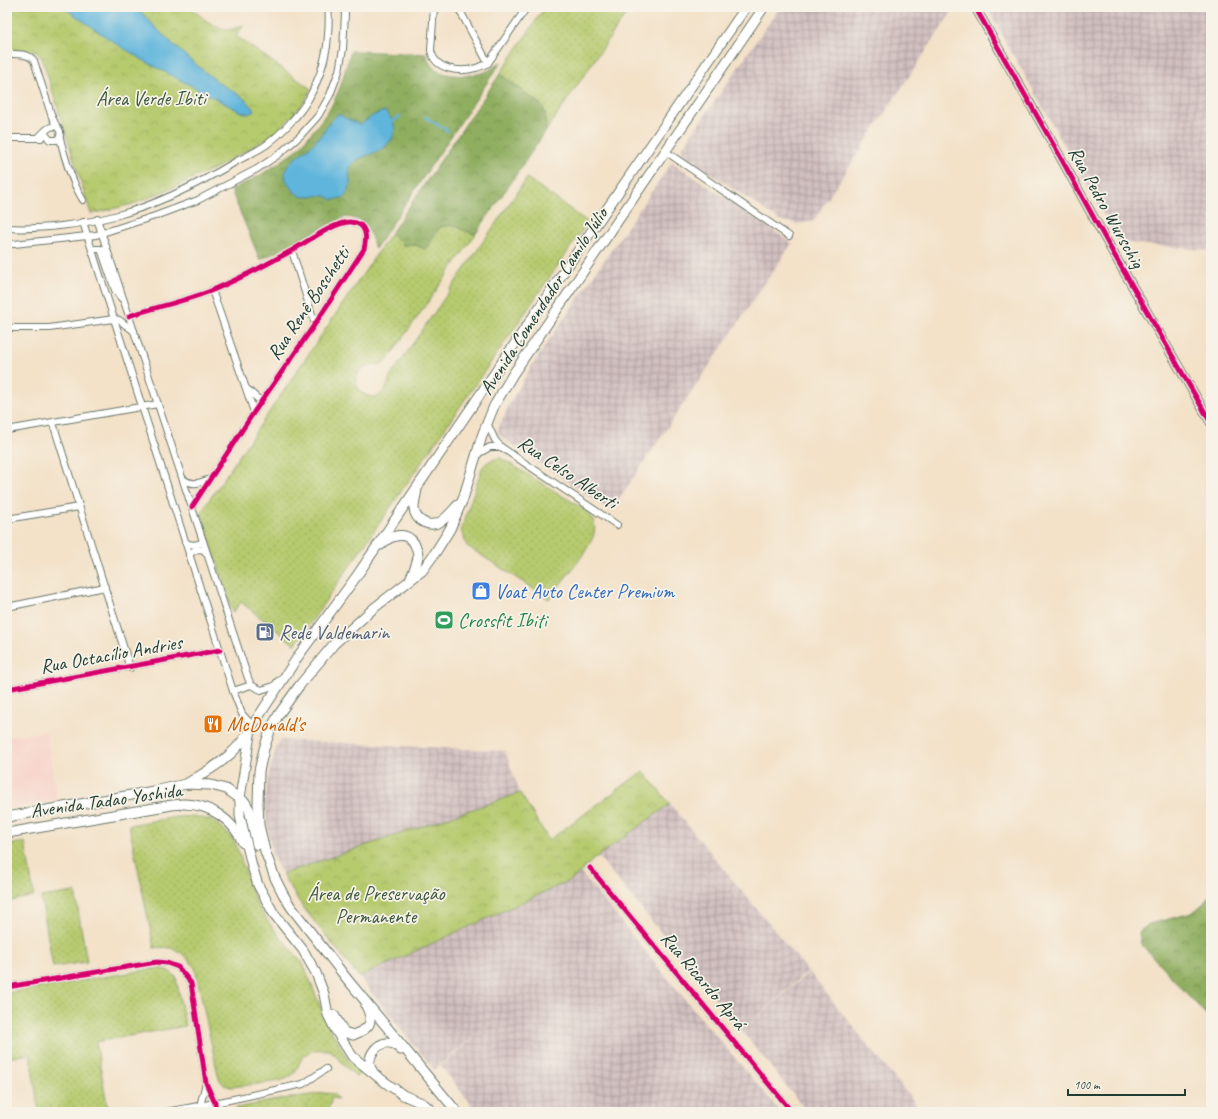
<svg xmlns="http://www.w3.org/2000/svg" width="1218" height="1119" font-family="Caveat,sans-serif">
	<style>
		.built { fill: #f7d1c8 }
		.industrial { fill: url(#industrial-grid) }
		.grass { fill: url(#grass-dots); stroke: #6a8451 }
		.forest { fill: url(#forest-crowns); stroke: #58764a }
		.park { fill: url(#park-crowns); stroke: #6a8451 }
		.water { fill: #60b5dc; stroke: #407988 }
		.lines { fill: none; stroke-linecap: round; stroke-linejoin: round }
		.stream { stroke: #60b5dc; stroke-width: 2.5 }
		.minor-casing { stroke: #697668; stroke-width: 8 }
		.tertiary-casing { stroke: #697668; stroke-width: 10 }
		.secondary-casing { stroke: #697668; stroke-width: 11 }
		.minor { stroke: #fff; stroke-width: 6 }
		.tertiary { stroke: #fff; stroke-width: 8 }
		.secondary { stroke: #fff; stroke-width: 9 }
		.cycleway-casing { stroke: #f7f3e8; stroke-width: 8 }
		.cycleway { stroke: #d6006c; stroke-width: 5 }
		.labels { text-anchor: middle; stroke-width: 3.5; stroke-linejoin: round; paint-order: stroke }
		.park-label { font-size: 20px; fill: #3d5940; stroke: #f7f3e8 }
		.street-label { font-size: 20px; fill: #1f3d34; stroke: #f7f3e8 }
		.shop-label { font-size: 20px; fill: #366cbe; stroke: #f7f3e8; text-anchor: start }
		.leisure-label { font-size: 20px; fill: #27864d; stroke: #f7f3e8; text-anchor: start }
		.service-label { font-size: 20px; fill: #4e5e75; stroke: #f7f3e8; text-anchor: start }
		.food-label { font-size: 20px; fill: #c56008; stroke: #f7f3e8; text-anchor: start }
	</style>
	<defs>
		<pattern id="industrial-grid" width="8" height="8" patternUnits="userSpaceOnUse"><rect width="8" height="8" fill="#d2bfc0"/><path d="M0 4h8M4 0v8" fill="none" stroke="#aa9c9d"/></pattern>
		<pattern id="grass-dots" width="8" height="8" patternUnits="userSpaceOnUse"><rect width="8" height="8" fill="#b6ca6e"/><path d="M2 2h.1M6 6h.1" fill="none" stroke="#9cae60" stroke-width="1.8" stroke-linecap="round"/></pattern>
		<pattern id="forest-crowns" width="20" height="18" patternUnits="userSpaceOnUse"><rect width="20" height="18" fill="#90ae61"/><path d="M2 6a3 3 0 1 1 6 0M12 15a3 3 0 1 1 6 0" fill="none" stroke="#758f51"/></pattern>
		<pattern id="park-crowns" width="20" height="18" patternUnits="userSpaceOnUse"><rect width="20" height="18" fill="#b6ca6e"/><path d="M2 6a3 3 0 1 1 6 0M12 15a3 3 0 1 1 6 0" fill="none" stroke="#9cae60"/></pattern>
	</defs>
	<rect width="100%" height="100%" fill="#f7f3e8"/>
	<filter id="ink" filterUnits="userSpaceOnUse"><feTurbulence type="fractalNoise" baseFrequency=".025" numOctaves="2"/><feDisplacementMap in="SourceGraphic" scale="8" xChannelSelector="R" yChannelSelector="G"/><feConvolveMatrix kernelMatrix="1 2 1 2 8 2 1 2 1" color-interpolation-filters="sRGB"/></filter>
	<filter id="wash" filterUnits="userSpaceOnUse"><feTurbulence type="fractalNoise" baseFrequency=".012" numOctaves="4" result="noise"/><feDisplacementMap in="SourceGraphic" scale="16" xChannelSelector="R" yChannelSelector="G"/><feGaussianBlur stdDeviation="0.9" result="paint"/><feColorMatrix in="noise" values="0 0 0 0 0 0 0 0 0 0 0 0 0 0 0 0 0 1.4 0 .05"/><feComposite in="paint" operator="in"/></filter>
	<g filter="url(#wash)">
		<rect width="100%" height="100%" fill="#f3e1c8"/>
		<path class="built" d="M46,731l11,70 -50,8v-71z"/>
		<g class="industrial">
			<path d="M780,7h173l-3,8 -137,206 -15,3 -19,-4 -91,-62 -5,-4 -1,-6z"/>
			<path d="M986,7h225v244l-92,-9z"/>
			<path d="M672,162l120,81 -181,268 -107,-72 -6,-6 1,-6 11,-24 24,-41z"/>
			<path d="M279,740l226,11 15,42 -238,81 -10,-19 -8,-52 6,-35z"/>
			<path d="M670,804l138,167 -66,60 -144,-175z"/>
			<path d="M580,872l113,137 88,103h-304l-36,-46 58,-51 -65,55 -75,-93 214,-98z"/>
			<path d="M809,972l113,140h-115l-65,-81z"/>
		</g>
		<g class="grass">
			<path d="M545,7h86l-85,124 -1,-19 -5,-8 -40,-30z"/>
			<path d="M527,178l61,44 -293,423 -54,-43 -8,10 -32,-100 190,-279 12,12 10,-1 12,5 15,-22 12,-2 20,8 5,-1 -89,127c-2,1 -5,4 -8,5 -7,2 -12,0 -18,5 -21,18 20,48 28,8z"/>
			<path d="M501,458l86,53c6,6 9,14 7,23 -6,19 -33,48 -45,65l-82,-53 -6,-16 21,-62c5,-7 10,-9 19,-10z"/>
			<path d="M194,816l17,4 12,9 12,13 21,61 16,24 31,36 23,58 22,39 12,13 -4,4 -26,-27c-14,-1 -24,-1 -31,14 -2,5 -5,10 -9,13 -11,6 -45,8 -59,10l-7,-2 -5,-6 -24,-111c-12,-16 -20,-23 -41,-20l-25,-123 47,-8z"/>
			<path d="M25,842l9,54 -27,6v-57z"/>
			<path d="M75,892l12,70 -34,5 -12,-70z"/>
			<path d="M158,968l11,3 7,6 9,49 -89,16 12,68 -12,2h-57l-9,-58 -23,4v-65z"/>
			<path d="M324,1093l10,1 4,5 -6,-1 -5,14h-97l7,-4 45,-9z"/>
		</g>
		<g class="forest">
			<path d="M351,51l76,3c2,25 40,24 58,18 6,-2 11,-7 16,-10l-126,187c-6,-19 -7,-31 -31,-32l-84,43 -29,-70 28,-14 17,-11 22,-16 19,-23 14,-19 9,-19z"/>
			<path d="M500,74l40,30 5,8 1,19 -69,101 -4,2 -21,-9 -12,2 -15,22 -12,-5 -10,1 -12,-12z"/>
			<path d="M1211,893v127l-70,-76 -2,-12 10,-8 43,-11 12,-10z"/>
		</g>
		<g class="park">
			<path d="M7,7h184c5,7 23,20 31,22 7,2 16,-2 22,-4l-8,11 75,53 -6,11 -9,12 -4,-2 3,3 -22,22 -55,32 -46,21 -39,16 -42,10 -49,-156 -5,-6 -30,-2z"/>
			<path d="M643,771l27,33 -76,55 -21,20 -214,98 -57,-71 -20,-32 238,-81 29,47z"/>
		</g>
		<g class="water">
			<path d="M63,7h74c23,27 49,50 77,72 13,11 33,16 40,32l-5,3 -10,-3 -91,-48 -33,-20z"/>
			<path d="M384,111c15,12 14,26 -2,38 -8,5 -24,8 -30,15 -5,7 -1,15 -2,21 -1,4 -3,8 -5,12l-12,3c-2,-1 -5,-3 -8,-4 -8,-2 -17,3 -25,0 -4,-2 -8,-7 -11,-11 -14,-19 14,-31 25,-42 9,-9 14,-20 24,-29l22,11 14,-10z"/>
		</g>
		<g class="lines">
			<g class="stream">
				<path d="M425,117l23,14"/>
				<path d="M391,123l9,-7"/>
			</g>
		</g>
	</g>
	<g filter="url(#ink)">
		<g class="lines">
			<g class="minor-casing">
				<g id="minor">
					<path d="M434,7l-3,43c3,20 29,23 45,18 4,-1 8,-3 12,-5"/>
					<path d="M458,7l30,56"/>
					<path d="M434,8l8,-1"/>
					<path d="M7,54c9,0 22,-1 27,7l18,56 5,10"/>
					<path d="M488,63l39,-56"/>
					<path d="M39,137c3,-3 6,-7 10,-9 8,-6 16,5 8,12h-7l-5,-6 1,-4"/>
					<path d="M7,138h34"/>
					<path d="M60,138c5,21 11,43 23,62"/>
					<path d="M665,151l124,85"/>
					<path d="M97,219l151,459 3,7 10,5 13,-4 4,-5"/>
					<path d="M83,222l150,469 9,23 10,11"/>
					<path d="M7,228c35,2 78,-4 111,-13 42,-11 82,-32 119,-54 10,-5 20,-10 29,-16 15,-11 34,-31 43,-47 9,-16 15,-34 18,-52 1,-13 3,-26 1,-39"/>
					<path d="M7,244h7l82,-9 59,-19 43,-16 59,-31 21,-14 22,-19 18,-20 12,-21 9,-24 4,-22 2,-35 -1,-7"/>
					<path d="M92,251l3,-2h6l14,41 6,8"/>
					<path d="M292,251l23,73"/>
					<path d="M212,290l42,122"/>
					<path d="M129,316c27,-9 57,-15 84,-26 26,-11 51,-24 76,-38 13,-7 48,-32 62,-30 16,1 16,15 13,27l-49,75 -61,88 -62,95"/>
					<path d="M7,328h42l65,-9 5,1 15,11"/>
					<path d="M247,389l11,10h5"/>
					<path d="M53,423l77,245"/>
					<path d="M487,423l8,17 6,7 116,78"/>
					<path d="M7,430l151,-26"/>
					<path d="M476,455l14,-8h11"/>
					<path d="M183,479c9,7 17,4 27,0"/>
					<path d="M7,519l72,-12"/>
					<path d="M185,542c6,4 10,3 16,1l2,-2"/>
					<path d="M189,555c5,-5 8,-7 15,-5l3,4"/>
					<path d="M7,607l98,-20"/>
					<path d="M7,689l213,-39"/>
					<path d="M233,691l18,-6"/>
					<path d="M590,868l202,244"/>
					<path d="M7,987l150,-25 10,1 11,4 13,16 15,100 9,20 1,9"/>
					<path d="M166,1112l49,-9 88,-19 23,-15"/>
					<path d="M200,1112v-6l6,-23"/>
				</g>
			</g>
			<g class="tertiary-casing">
				<path id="tertiary" d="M975,7l82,144 54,98 100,174"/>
			</g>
			<g class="secondary-casing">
				<g id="secondary">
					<path d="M417,489c-1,7 -3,13 -3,19 1,13 15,20 26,14 7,-4 12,-11 18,-17"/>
					<path d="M381,545c8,-9 24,-15 33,-2 2,4 4,8 4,12 0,8 -5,17 -8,24"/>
					<path d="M186,784c25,-15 46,-26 62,-51"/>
					<path d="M7,817l147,-26 32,-7 25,1 15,4 19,13 4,7 8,36"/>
					<path d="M7,833l159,-27c6,-1 12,-2 18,-2 26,0 49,16 59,39"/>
					<path d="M334,1015l10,17 9,3c16,-6 22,-12 13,-29"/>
					<path d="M373,1072c-10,-13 5,-34 21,-28 2,1 5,4 7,6"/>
					<path d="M433,1112l-9,-8 -21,-9 -25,-18 -26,-21 -17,-27 -7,-14 -4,-21 -8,-21 -13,-23 -29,-36 -16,-29 -6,-19 -12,-50v-18l11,-70 48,-73 57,-78 215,-316 175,-254"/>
					<path d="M457,1112l-110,-133 -56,-72 -8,-13 -8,-16 -10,-27 -6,-26 -1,-21 1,-33 5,-22 7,-21 8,-14 20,-28 35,-42 40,-36 48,-37 13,-18 15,-24 13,-30 19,-63 12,-30 19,-32 251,-367"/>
				</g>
			</g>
			<use href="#minor" class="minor"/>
			<use href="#tertiary" class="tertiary"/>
			<use href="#secondary" class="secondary"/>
			<g class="cycleway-casing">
				<g id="cycleway">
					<path d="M975,7l82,144 54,98 100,174"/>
					<path d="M129,316c27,-9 57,-15 84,-26 26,-11 51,-24 76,-38 13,-7 48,-32 62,-30 16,1 16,15 13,27l-49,75 -61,88 -62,95"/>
					<path d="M7,689l213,-39"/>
					<path d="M590,868l202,244"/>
					<path d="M7,987l150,-25 10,1 11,4 13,16 15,100 9,20 1,9"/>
				</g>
			</g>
			<use href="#cycleway" class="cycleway"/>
		</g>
	</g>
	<defs>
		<g id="shop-square" transform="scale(1)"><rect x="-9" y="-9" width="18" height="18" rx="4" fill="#3f7fe0" stroke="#f7f3e8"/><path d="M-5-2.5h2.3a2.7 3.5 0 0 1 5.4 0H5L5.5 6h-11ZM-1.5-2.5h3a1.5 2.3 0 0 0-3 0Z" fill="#fff"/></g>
		<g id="stadium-square" transform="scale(1)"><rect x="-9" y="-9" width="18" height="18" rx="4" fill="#2e9e5b" stroke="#f7f3e8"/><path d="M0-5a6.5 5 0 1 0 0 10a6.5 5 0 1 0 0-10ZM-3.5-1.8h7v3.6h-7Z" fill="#fff"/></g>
		<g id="fuel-square" transform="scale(1)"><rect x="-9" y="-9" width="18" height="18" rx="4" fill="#5c6f8a" stroke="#f7f3e8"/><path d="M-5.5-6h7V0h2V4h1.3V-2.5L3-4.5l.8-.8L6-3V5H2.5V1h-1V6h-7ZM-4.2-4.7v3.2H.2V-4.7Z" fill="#fff"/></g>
		<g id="restaurant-square" transform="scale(1)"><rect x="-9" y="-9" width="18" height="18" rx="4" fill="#e8710a" stroke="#f7f3e8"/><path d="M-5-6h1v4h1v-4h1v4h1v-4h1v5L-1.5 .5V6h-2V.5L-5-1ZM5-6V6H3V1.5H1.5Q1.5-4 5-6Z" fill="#fff"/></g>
	</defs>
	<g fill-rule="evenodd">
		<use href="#shop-square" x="481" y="591"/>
		<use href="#stadium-square" x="444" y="620"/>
		<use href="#fuel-square" x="265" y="632"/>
		<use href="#restaurant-square" x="213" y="724"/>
	</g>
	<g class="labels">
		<g class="park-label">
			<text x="151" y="105">Área Verde Ibiti</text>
			<text x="376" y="900">Área de Preservação<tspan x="376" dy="23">Permanente</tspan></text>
		</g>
		<g class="street-label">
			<text transform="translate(1107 207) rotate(61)" y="7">Rua Pedro Wurschig</text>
			<text transform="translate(543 301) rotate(-57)" y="7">Avenida Comendador Camilo Júlio</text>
			<text transform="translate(308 303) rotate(-56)" y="7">Rua Renê Boschetti</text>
			<text transform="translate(568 472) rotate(34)" y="7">Rua Celso Alberti</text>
			<text transform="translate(111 654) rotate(-10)" y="7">Rua Octacílio Andries</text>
			<text transform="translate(106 800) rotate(-8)" y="7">Avenida Tadao Yoshida</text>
			<text transform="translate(704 980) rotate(50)" y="7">Rua Ricardo Aprá</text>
		</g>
		<g class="shop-label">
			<text x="495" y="598">Voat Auto Center Premium</text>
		</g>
		<g class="leisure-label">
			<text x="458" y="627">Crossfit Ibiti</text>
		</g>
		<g class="service-label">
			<text x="279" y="639">Rede Valdemarin</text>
		</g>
		<g class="food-label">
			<text x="227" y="731">McDonald's</text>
		</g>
	</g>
	<rect width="1218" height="1119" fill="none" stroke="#f7f3e8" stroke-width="24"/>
	<path d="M1068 1089v6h117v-6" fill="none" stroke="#1f3d34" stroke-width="2"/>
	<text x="1074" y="1089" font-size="12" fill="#1f3d34" stroke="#f7f3e8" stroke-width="3" paint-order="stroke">100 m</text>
</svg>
